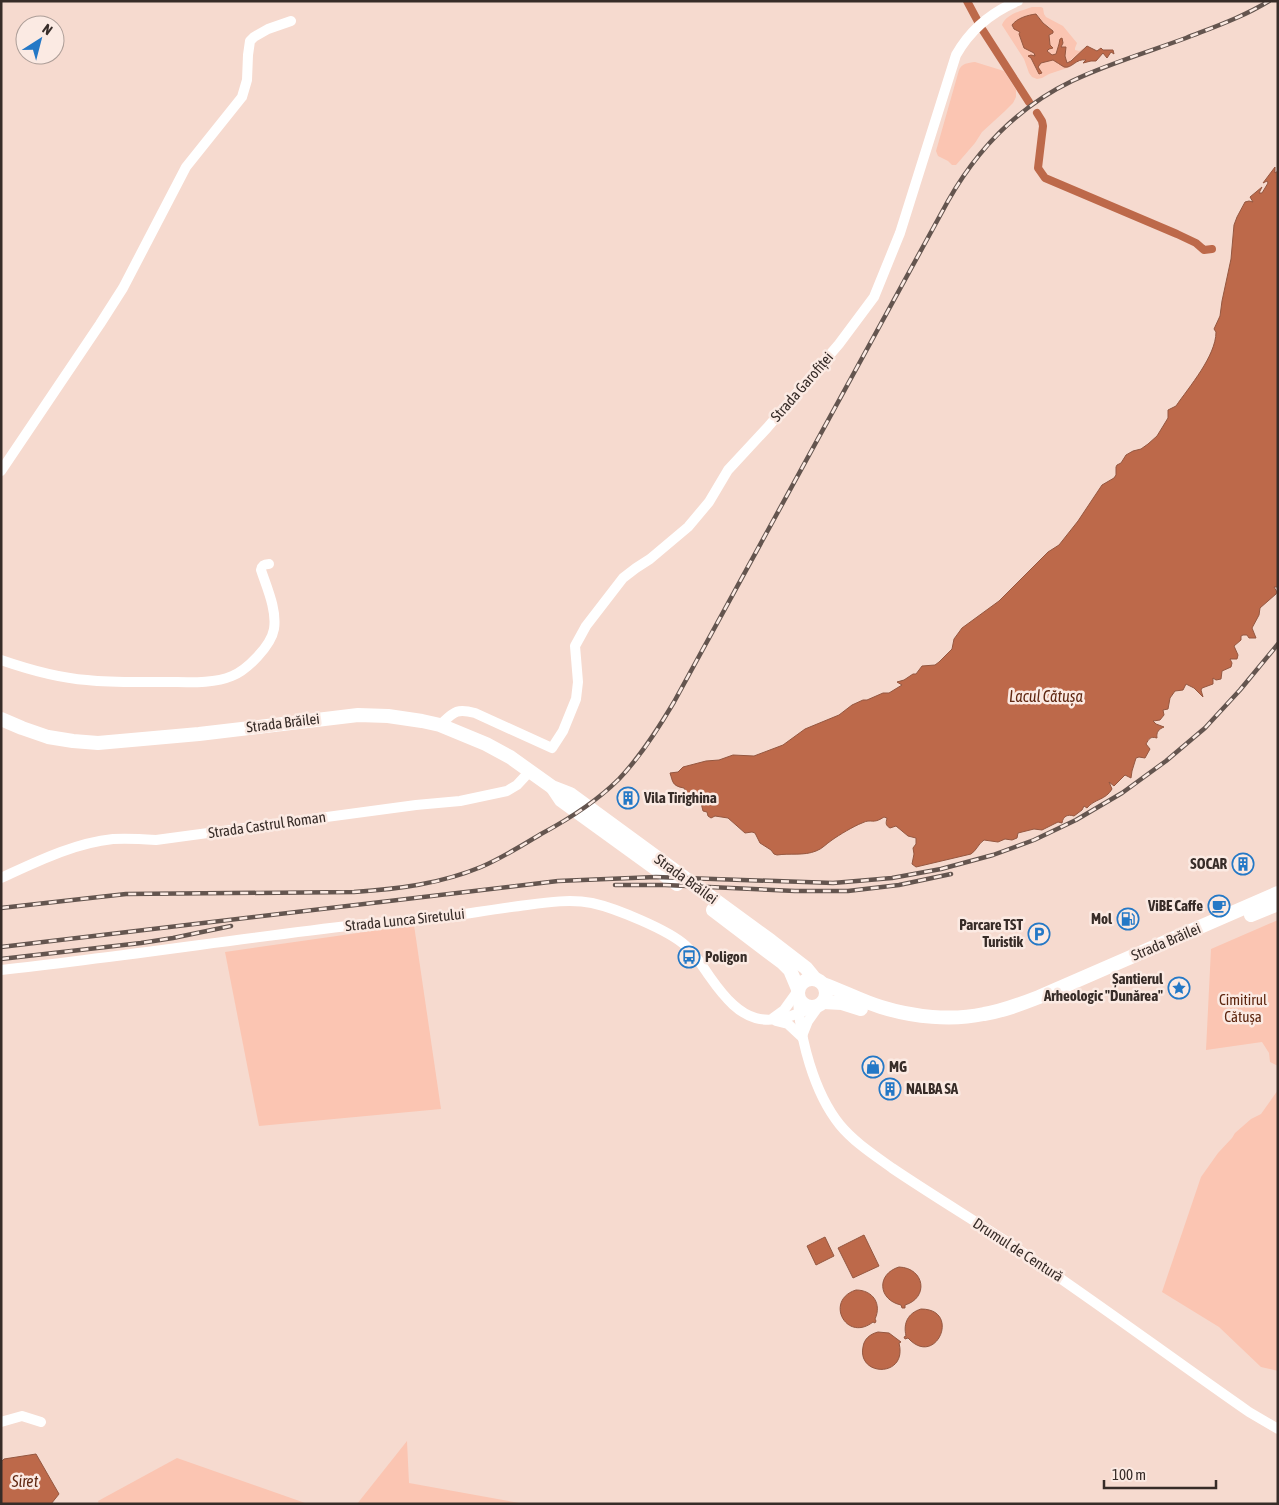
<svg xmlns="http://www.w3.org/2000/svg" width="1279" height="1505" font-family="'Asap Condensed',sans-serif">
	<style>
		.green { fill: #fbc5b2 }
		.water { fill: #bd694a; stroke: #955740 }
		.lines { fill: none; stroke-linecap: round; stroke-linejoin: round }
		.canal { stroke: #bd694a; stroke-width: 8 }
		.minor { stroke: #fff; stroke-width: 10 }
		.highway { stroke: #fff; stroke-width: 14 }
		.rail-casing { stroke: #64554f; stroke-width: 4.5 }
		.rail { stroke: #fbeae3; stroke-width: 2.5; stroke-dasharray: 8; stroke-linecap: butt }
		.labels { text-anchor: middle; stroke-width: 5; stroke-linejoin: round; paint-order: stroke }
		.street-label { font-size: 15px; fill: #372c28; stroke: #fbeae3 }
		.poi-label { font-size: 15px; font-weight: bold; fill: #372c28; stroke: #fbeae3; text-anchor: end }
		.park-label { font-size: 15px; fill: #5d260f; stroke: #fbeae3 }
		.water-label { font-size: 16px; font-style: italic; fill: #602812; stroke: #fbeae3 }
	</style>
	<rect width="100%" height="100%" fill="#f6dacf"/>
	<g class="green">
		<path d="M1032,7h9l2,1 1,6 2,3 17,9 14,17 -2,5v2l4,1 5,-3 -3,4 -14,11 -3,-7 1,-6 -5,-1v-10l-1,5 -3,10 -4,1 -5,-4 2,-2 4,-1 -3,-3 -1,-10 3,-6 -9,-6 -6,-9c-8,0 -20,4 -25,11v2l8,5 -1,2 5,14 11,5v3h-7c7,4 6,13 12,18l2,-1 -4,-5 1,-4 14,-4c7,3 10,8 17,7l-21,7 -7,4 -5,1 -5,-2 -3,-4 -5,-14 -22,-34c4,-11 19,-14 30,-18z"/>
		<path d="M975,62l29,9 12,19v7l-3,6 -8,8 -23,21 -7,11 -19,22h-4l-4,-4 -10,-5 -2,-5 23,-81c3,-7 9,-7 16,-8z"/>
		<path d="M1278,920v146l-8,-4 -1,-9 -7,-11 -56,8 5,-101z"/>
		<path d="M414,925l27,184 -182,17 -34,-174z"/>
		<path d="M1278,1090v281l-17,-4 -42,-40 -57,-35 39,-115 17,-24 14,-15 3,-5 16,-14 10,-5z"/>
		<path d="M407,1441l2,42 116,21h-168z"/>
		<path d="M177,1458l131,46h-209l-1,-3z"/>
	</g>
	<g class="water">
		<path d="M1036,14l7,9 10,8v2l-4,2 1,10 3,3 -4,1 -2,2 5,4 4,-1 3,-10 1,-5 2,-1 1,5 -2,4h5l-1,9 2,7 4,-2 16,-15 10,5 4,-3 2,2h10l1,4 -3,-2 -4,6 -4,-5 -7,8h-5l-8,2 3,-3c-10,-2 -14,9 -22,7 -4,-2 -7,-5 -11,-7l-12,3 -3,4 4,6 -3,1 -8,-16 -3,-2 3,-1 4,1 -1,-3 -10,-5 -5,-14 1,-2 -6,-3 -2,-4c5,-7 16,-10 24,-11z"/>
		<path d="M1275,167v6l3,-2v416h-4l3,5 -1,2 -16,14 -1,7 -7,13 4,10h-7l-2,-3h-4l-2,1v4l-7,6 4,9 -1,4h-7l2,4 -1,4 -9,4 -1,8 -5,1 -3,-2v6l-11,4 -1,2 2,7 -9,-9 -8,-4 -3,6 -8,1 -5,7 -2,11 -5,1 1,5 -4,5 -7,1 3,3 8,3c-5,2 -8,5 -7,11 -7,-2 -8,1 -11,6l4,5 -5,9 -6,-1 -3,1 -4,13 -1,7 -6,-3 -11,11 -5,-4 3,7c-6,11 -18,10 -25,19l-3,-2 -2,4 -8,6c-6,-2 -11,0 -12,7l-4,-1 -16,8 -8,-1 -16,4 -1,5 -5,2 -7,-1 -7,3 -14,-2c-6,4 -7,10 -13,14l-55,13 -4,-3 2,-10 -1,-6 3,-4v-6l-8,-2 -12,-10 -6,2c-5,-3 -4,-5 -3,-10l-3,-1c-12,8 -12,1 -22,6 -8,3 -23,12 -30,17 -6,4 -10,9 -16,11 -12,5 -26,2 -39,4l-3,-1 -3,-4 -11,-7 -5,-10 -3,-1 -7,1 -17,-15 -13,-2 -4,2 -3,-2 -1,-4 -4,-1 -3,-12h-3l-6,3 -7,-14c-12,-2 -11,-6 -14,-15l8,-1 5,-5 23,-6 13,-1 14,-5 21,1 29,-11 22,-16 34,-14 13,-10 11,-5h4l16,-7h6l13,-8 -5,-3 7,-2 9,-6h3l6,-8 13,-1 4,-3 13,-13 2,-10 8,-11 37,-27 49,-49 11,-7 19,-24 24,-36 12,-7 2,-3v-8l1,-2 4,-2 5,-8 7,-4 8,-2 7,-5 9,-8 11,-18v-8l8,-4c13,-19 40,-50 40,-74l-2,-3 6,-13 2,-15 9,-42 3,-34 3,-8 8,-15 4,-1 4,1 -3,-5 12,-10 -3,6h3l6,-10 -1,-2 -4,2z"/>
		<path d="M864,1235l15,31 -26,12 -15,-30z"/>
		<path d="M825,1237l9,19 -18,9 -9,-19z"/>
		<path d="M899,1267c26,1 30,31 6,38v3h-3l-1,-3c-23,-5 -25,-31 -2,-38z"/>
		<path d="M856,1290c17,0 26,14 19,29l1,2 -1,2 -2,-1c-27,21 -49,-22 -17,-32z"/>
		<path d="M921,1309c41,0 15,60 -13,29l-3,1 -1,-2 2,-1c-3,-13 2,-23 15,-27z"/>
		<path d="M878,1332l11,1 12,9 -2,1c9,35 -42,34 -36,4 1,-8 7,-13 15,-15z"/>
		<path d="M36,1454l23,40 -8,10h-50v-42l3,-3z"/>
	</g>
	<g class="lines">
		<g class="canal">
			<path d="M967,1l15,28 47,73"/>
			<path d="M1037,113l5,8 1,5 -5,42 7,10 132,56 19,9 8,7 8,-1"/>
		</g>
		<g class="minor">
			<path d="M1,471l99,-147 23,-36 63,-121 56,-70 5,-17 1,-25 2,-14 4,-4 14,-8 23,-8"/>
			<path d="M1,660c26,9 58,18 86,20 26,3 53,2 80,2 20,0 46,2 65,-6 15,-6 39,-30 42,-47 3,-19 -7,-41 -13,-59 1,-5 3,-6 8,-6"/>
			<path d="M440,725c14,-13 16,-17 35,-12l77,35 11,-17 13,-32 2,-17 -3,-36 11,-20 37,-48 13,-10 14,-9 38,-32 21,-25 19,-32 39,-42 72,-84 35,-47 26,-64 56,-178c14,-25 36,-43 62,-54"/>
			<path d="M1,878c35,-16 73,-35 112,-39 15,-1 29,0 43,1l260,-35 44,-4 47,-10 10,-6 13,-14"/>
			<path d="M1,970c118,-13 236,-31 354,-45 24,-3 49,-3 73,-6 33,-4 66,-10 99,-14 22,-3 44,-6 65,-2 23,5 77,27 94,43 10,9 17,21 24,31 33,47 54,53 106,29"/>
			<path d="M798,997c1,40 16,96 42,128 14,17 34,30 52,43 37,25 75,48 112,72 83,55 163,115 245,172l29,17"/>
			<path d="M773,1018l11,-8 13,-18"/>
			<path d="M776,1021l12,3 14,13"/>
			<path d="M802,1036l6,-15 10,-14"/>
			<path d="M1,1422l21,-6 19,6"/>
		</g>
		<g class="highway">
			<path d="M1,719l21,9 26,9 25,4 25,2 101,-9 159,-19 30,1 34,5 18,4 46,19 24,13 42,30 18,7 201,147 35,27 9,11"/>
			<path d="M553,788l8,12 116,84"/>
			<path d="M713,910l70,53 7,7 8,19"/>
			<path d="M1251,915l27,-11"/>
			<circle cx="812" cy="993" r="14"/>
			<path d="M823,984c20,7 38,17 58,23 32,10 70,14 103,7 19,-3 37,-10 55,-17l239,-104"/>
			<path d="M823,1002l19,1 19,6"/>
		</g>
		<g class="rail-casing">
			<g id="rail">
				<path d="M615,885h50l130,6h53l51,-6 52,-11"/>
				<path d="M1,908l125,-14 228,-2c44,-3 86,-8 127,-25 21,-9 40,-21 60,-33 28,-15 55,-32 78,-55 22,-23 39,-50 55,-77l274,-501c29,-51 70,-94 124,-120 35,-17 76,-29 114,-43 28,-11 57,-21 83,-37"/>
				<path d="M1,947l557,-66 98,-4 177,6 59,-5 49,-9 52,-14 41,-15 42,-20 46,-27 44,-32 39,-33 35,-38 38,-46"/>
				<path d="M1,959l140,-16 32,-5 58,-12"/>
			</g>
		</g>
		<use href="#rail" class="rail"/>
	</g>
	<defs>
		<g id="building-ring" transform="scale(1.125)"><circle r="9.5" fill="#fbeae3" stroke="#2478c6" stroke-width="1.5"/><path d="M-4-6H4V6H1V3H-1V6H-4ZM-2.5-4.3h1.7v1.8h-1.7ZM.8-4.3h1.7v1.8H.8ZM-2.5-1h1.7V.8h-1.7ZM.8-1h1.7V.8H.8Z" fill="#2478c6"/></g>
		<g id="cafe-ring" transform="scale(1.125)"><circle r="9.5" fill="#fbeae3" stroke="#2478c6" stroke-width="1.5"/><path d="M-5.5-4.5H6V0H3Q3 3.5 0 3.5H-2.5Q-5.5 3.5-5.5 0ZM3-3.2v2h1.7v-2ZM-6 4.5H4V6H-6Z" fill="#2478c6"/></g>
		<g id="fuel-ring" transform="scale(1.125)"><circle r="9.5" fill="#fbeae3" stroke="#2478c6" stroke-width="1.5"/><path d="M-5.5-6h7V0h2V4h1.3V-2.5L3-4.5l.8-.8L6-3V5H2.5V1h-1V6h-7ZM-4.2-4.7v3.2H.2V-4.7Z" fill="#2478c6"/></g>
		<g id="parking-ring" transform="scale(1.125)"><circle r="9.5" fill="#fbeae3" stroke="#2478c6" stroke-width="1.5"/><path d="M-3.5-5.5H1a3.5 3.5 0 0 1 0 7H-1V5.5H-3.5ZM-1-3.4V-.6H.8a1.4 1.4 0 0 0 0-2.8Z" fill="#2478c6"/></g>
		<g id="bus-ring" transform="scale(1.125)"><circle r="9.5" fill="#fbeae3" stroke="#2478c6" stroke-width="1.5"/><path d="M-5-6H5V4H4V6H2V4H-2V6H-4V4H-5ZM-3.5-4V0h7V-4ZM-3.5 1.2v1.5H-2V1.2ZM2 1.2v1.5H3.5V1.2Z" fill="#2478c6"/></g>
		<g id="sight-ring" transform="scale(1.125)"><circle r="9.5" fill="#fbeae3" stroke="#2478c6" stroke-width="1.5"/><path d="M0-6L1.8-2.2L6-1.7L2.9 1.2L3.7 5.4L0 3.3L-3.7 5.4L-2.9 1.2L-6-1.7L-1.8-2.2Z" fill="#2478c6"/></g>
		<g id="shop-ring" transform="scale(1.125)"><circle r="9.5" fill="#fbeae3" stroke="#2478c6" stroke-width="1.5"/><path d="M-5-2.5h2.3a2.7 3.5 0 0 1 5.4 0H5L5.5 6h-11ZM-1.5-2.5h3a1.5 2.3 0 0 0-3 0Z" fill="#2478c6"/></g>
	</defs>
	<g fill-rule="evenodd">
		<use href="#building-ring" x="628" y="798"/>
		<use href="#building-ring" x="1243" y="864"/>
		<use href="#cafe-ring" x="1219" y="906"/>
		<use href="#fuel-ring" x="1128" y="919"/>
		<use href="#parking-ring" x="1039" y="934"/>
		<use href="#bus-ring" x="689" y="957"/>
		<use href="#sight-ring" x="1179" y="988"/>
		<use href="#shop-ring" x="873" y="1067"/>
		<use href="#building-ring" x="890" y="1089"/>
	</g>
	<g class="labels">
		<g class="street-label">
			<text transform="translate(802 387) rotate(-49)" y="5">Strada Garofiței</text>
			<text transform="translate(283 723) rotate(-7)" y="5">Strada Brăilei</text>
			<text transform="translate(267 825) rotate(-8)" y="5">Strada Castrul Roman</text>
			<text transform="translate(686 879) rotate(36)" y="5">Strada Brăilei</text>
			<text transform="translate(405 920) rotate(-6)" y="5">Strada Lunca Siretului</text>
			<text transform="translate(1166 942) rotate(-23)" y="5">Strada Brăilei</text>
			<text transform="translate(1018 1250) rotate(33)" y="5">Drumul de Centură</text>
		</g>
		<g class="poi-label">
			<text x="644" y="803" text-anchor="start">Vila Tirighina</text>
			<text x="1227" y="869">SOCAR</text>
			<text x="1203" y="911">ViBE Caffe</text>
			<text x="1112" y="924">Mol</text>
			<text x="1023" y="930">Parcare TST<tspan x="1023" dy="17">Turistik</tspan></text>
			<text x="705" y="962" text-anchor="start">Poligon</text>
			<text x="1163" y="984">Șantierul<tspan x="1163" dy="17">Arheologic "Dunărea"</tspan></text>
			<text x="889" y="1072" text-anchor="start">MG</text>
			<text x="906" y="1094" text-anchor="start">NALBA SA</text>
		</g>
		<g class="park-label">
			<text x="1243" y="1005">Cimitirul<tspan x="1243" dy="17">Cătușa</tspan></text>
		</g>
		<g class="water-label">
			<text x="1046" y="702">Lacul Cătușa</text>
			<text x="25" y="1487">Siret</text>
		</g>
	</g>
	<rect width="1279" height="1505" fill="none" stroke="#372c28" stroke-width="5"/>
	<g transform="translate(40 40) rotate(36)"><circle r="24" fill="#fbeae3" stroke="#ad9e98"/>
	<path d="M0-4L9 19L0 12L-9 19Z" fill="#2478c6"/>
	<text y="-8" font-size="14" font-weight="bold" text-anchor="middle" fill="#372c28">N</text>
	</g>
	<path d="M1104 1480v8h112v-8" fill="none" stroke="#372c28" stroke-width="2.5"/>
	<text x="1112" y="1480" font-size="15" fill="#372c28" stroke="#fbeae3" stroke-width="4" paint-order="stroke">100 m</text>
</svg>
